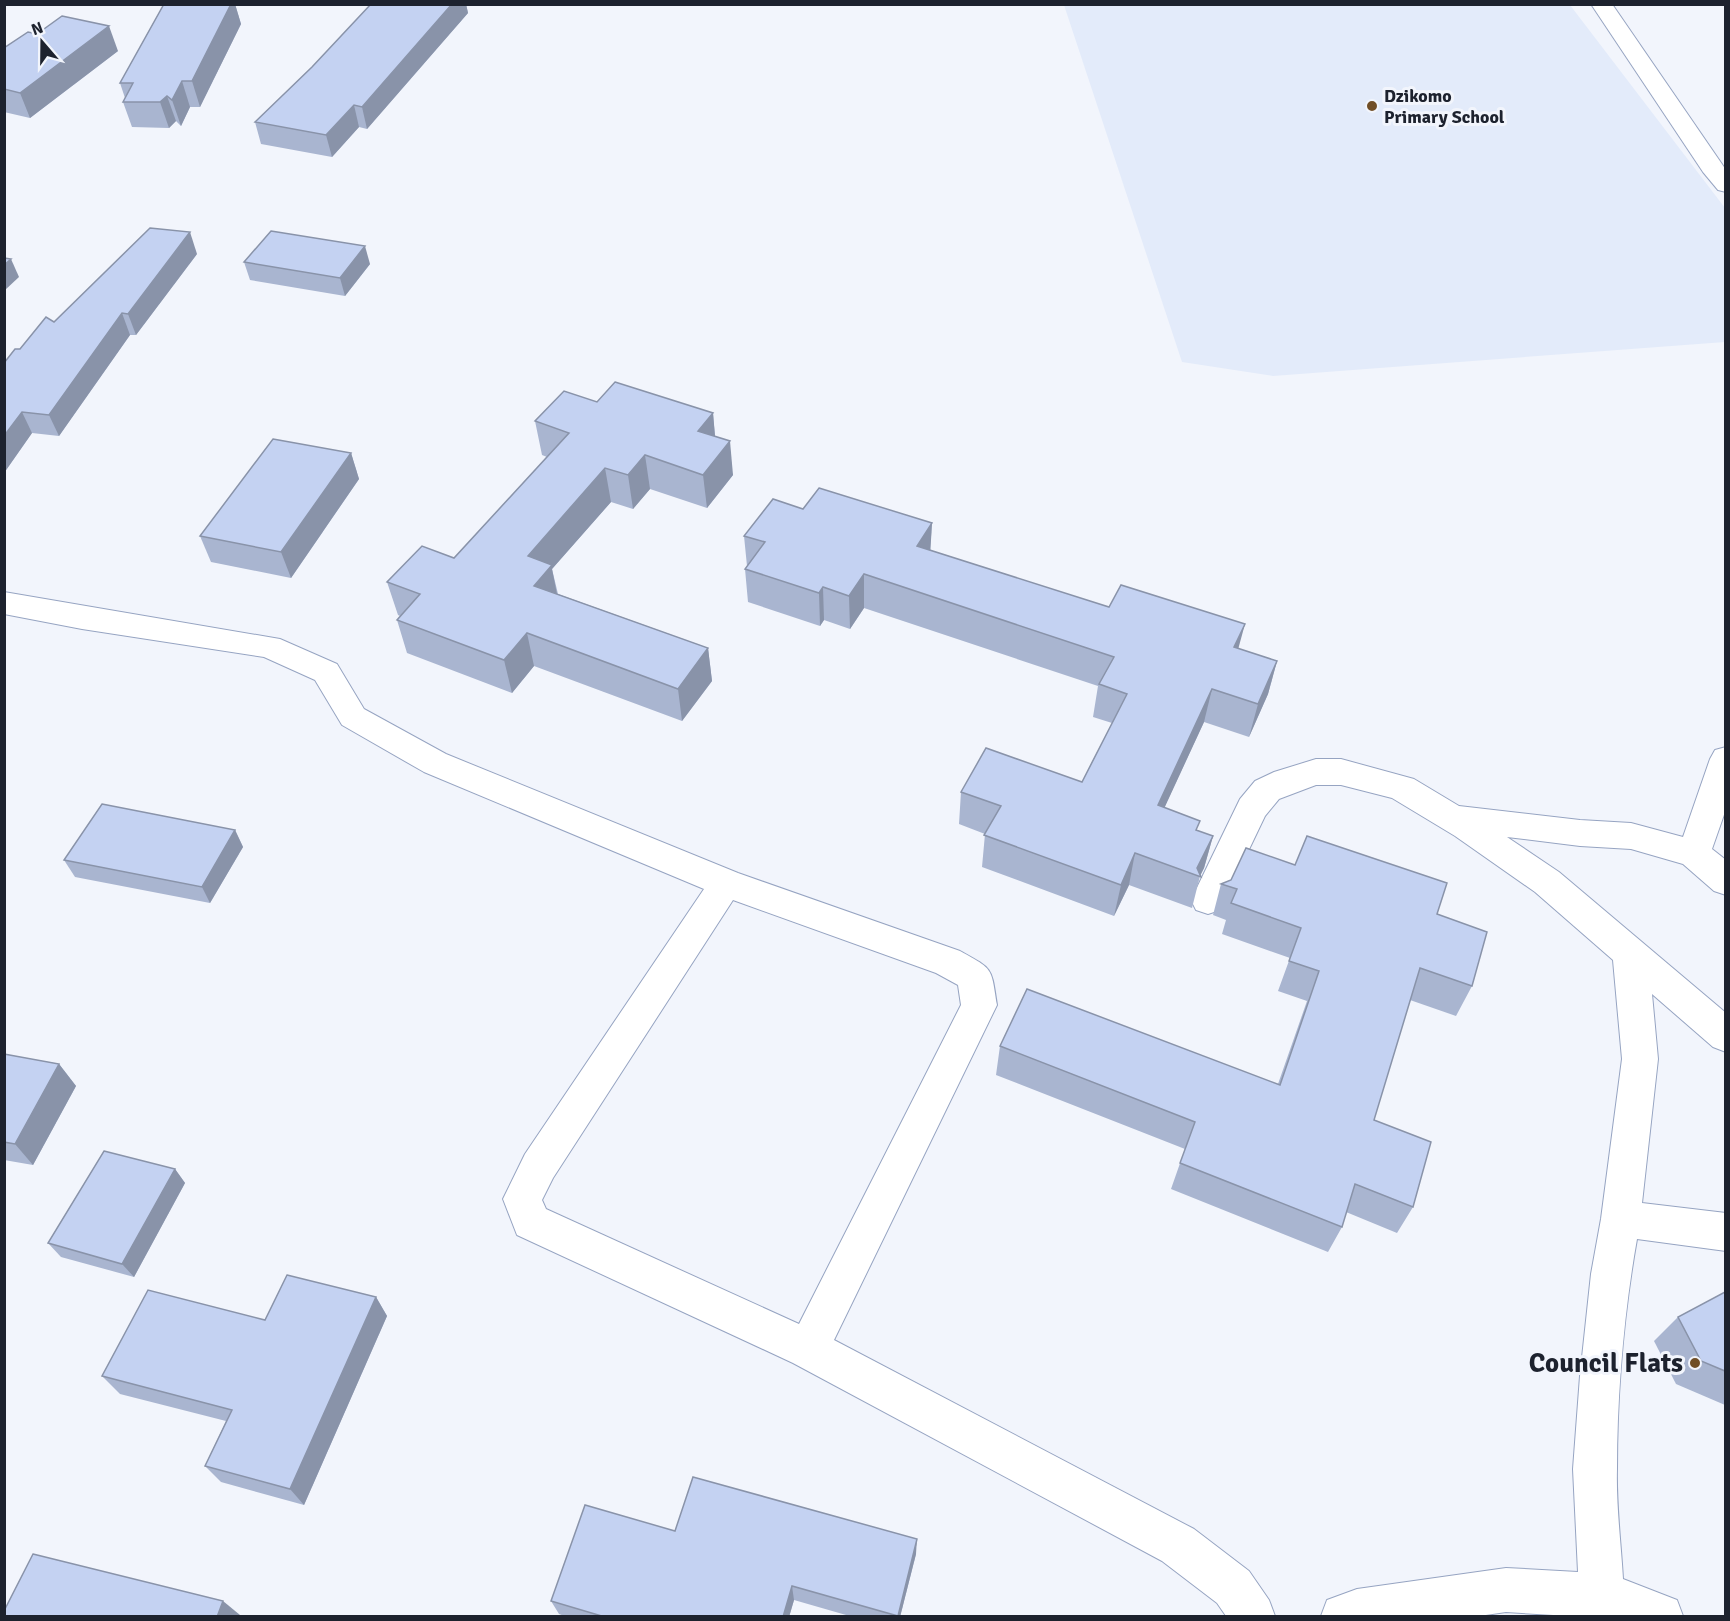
<svg xmlns="http://www.w3.org/2000/svg" width="1730" height="1621" font-family="Signika,sans-serif">
	<style>
		.built { fill: #e3ebfa }
		.lines { fill: none; stroke-linecap: round; stroke-linejoin: round }
		.minor-casing { stroke: #96a4c2; stroke-width: 2 }
		.minor { fill: #fff; fill-rule: evenodd }
		.wall { fill: #a9b5d0 }
		.shaded-wall { fill: #8993a9 }
		.building { fill: #c4d2f2; stroke: #8993a9; stroke-width: 1.5 }
		.poi-dot { fill: #704e26; stroke: #f2f5fc; stroke-width: 2 }
		.labels { text-anchor: middle; stroke-width: 6; stroke-linejoin: round; paint-order: stroke }
		.far-poi-label { font-size: 18px; font-weight: bold; fill: #1d222e; stroke: #f2f5fc; text-anchor: start }
		.near-poi-label { font-size: 27px; font-weight: bold; fill: #1d222e; stroke: #f2f5fc; text-anchor: end }
	</style>
	<rect width="100%" height="100%" fill="#f2f5fc"/>
	<path class="built" d="M1064,5h506l155,203v134l-452,34 -91,-14z"/>
	<g class="lines">
		<g class="minor-casing">
			<g id="minor">
				<path d="M1591,4h21l114,166v22l-8,-2 -15,-18z"/>
				<path d="M4,592l276,47 57,25 27,45 82,45 292,119 222,78c34,19 31,16 37,54l-163,335 360,189 55,42 20,29 6,16h-49l-9,-13 -55,-42 -369,-198 -276,-128 -14,-36 22,-45 179,-265 -280,-117 -82,-47 -27,-45 -51,-23 -182,-28 -78,-15zM733,900l203,73 22,12 3,20 -162,319 -253,-115 -4,-9 11,-22z"/>
				<path d="M1726,747v62l-14,40 14,11v35l-12,-4 -31,-27 -52,-15 -51,-3 -73,-9 52,35 167,141v39l-13,-5 -61,-53 6,65 -16,144 84,10v38l-89,-12c-13,73 -20,156 -20,230 -1,37 4,74 6,110l54,21 6,16h-113l-64,-4 -27,4h-158l6,-16 30,-11 149,-21 72,4 -5,-103 7,-93 11,-102 10,-55 21,-160 -9,-99 -78,-68 -80,-56 -63,-38 -51,-13h-25l-37,14 -14,17 -45,94 -12,4 -12,-4 -5,-10 49,-101 15,-18 19,-9 42,-13h25l73,20 45,27 121,14 51,3 52,14 27,-78 5,-9z"/>
			</g>
		</g>
		<use href="#minor" class="minor"/>
	</g>
	<g class="wall">
		<path d="M164,4h71l6,20 -41,83h-10l-9,19 -5,-5 -7,7 -37,-1 -9,-25 2,-4 -5,-15z"/>
		<path d="M371,4h95l2,9 -101,116 -8,-2 -27,30 -71,-13 -6,-22 57,-55z"/>
		<path d="M37,34l81,17 -88,67 -26,-6v-64z"/>
		<path d="M197,254l-61,81h-6l-71,101 -27,-3 -28,40v-110l16,-14 34,-27z"/>
		<path d="M244,262l126,2 -25,32 -95,-16z"/>
		<path d="M597,402l116,11 2,24 18,38 -26,33 -57,-19 -17,20 -22,-7 -59,67 6,25 150,54 4,33 -30,40 -148,-55 -22,27 -105,-40 -10,-33 3,-4 -2,-1 -11,-33 67,-24 93,-101 -5,-2 -7,-34z"/>
		<path d="M351,453l8,26 -68,99 -80,-16 -11,-26z"/>
		<path d="M803,509l129,14 -2,27 347,111 -9,33 -19,43 -45,-15 -40,86 34,23 15,5 -9,32 -4,8 -8,32 -63,-23 -15,31 -132,-49 3,-33 -26,-10 2,-32 121,-10 30,-59 -19,-6 5,-31 -234,-78 -14,21 -26,-9 -4,6 -72,-24 -3,-33 2,-3 -3,-30z"/>
		<path d="M235,830l8,17 -33,56 -135,-26 -11,-17z"/>
		<path d="M1221,884l216,30 35,72 -16,30 -46,-16 -36,120 39,87 -16,26 -51,-21 -4,15 -14,25 -157,-63 14,-40 -189,-74 4,-29 278,38 29,-83 -29,-10 12,-33 -68,-24 4,-14 -13,-5z"/>
		<path d="M4,1054l55,10 17,22 -43,79 -29,-5z"/>
		<path d="M175,1169l10,14 -51,94 -73,-20 -13,-14z"/>
		<path d="M1725,1292v113l-49,-21 -22,-43 24,-24z"/>
		<path d="M376,1297l11,19 -83,189 -83,-23 -16,-16 21,-45 -106,-27 -18,-18 163,-56z"/>
		<path d="M916,1554l-16,63h-47l-59,-17 -5,17h-222l-8,-3 -8,-13z"/>
	</g>
	<g class="shaded-wall">
		<path d="M231,4h4l6,20 -41,83 -8,-26z"/>
		<path d="M452,4h14l2,9 -101,116 -5,-22z"/>
		<path d="M109,26l9,25 -88,67 -10,-25z"/>
		<path d="M182,81l8,26 -9,19 -9,-26z"/>
		<path d="M167,96l9,25 -7,7 -9,-26z"/>
		<path d="M354,105l5,22 -27,30 -6,-22z"/>
		<path d="M190,232l7,22 -61,81 -8,-21z"/>
		<path d="M365,246l5,18 -25,32 -5,-18z"/>
		<path d="M11,259l8,18 -15,14v-26z"/>
		<path d="M122,313l8,22 -71,101 -10,-21z"/>
		<path d="M22,412l10,21 -28,40v-37z"/>
		<path d="M713,413l3,34 -18,-16z"/>
		<path d="M730,441l3,34 -26,33 -4,-33z"/>
		<path d="M351,453l8,26 -68,99 -10,-26z"/>
		<path d="M645,455l5,34 -17,20 -5,-34z"/>
		<path d="M605,468l6,34 -59,67 6,30 -17,20 -13,-63z"/>
		<path d="M932,523l-2,34 -13,-11z"/>
		<path d="M864,574v34l-14,21 -1,-33z"/>
		<path d="M823,587l1,33 -4,6 -1,-33z"/>
		<path d="M1245,624l-9,33 -2,-10z"/>
		<path d="M527,633l7,33 -22,27 -8,-33z"/>
		<path d="M708,648l4,33 -30,40 -4,-32z"/>
		<path d="M1277,661l-9,33 -19,43 9,-33z"/>
		<path d="M1212,689l-8,33 -53,115 7,-32z"/>
		<path d="M235,830l8,17 -33,56 -8,-16z"/>
		<path d="M1213,836l-9,32 -4,8 -3,-8z"/>
		<path d="M1135,853l-6,32 -15,31 7,-31z"/>
		<path d="M59,1064l17,22 -43,79 -18,-21z"/>
		<path d="M175,1169l10,14 -51,94 -12,-13z"/>
		<path d="M376,1297l11,19 -83,189 -14,-16z"/>
		<path d="M917,1539l-1,15 -16,63h-2z"/>
		<path d="M792,1586l2,14 -5,17h-6z"/>
		<path d="M223,1601l17,14 -1,2h-22z"/>
	</g>
	<g class="building">
		<path d="M164,4h67l-39,77h-10l-10,19 -5,-4 -7,6h-37l10,-19h-13z"/>
		<path d="M371,4h81l-90,103 -8,-2 -28,30 -71,-13 57,-55z"/>
		<path d="M62,16l47,10 -89,67 -16,-4v-41l24,-16 9,2z"/>
		<path d="M150,228l40,4 -62,82 -6,-1 -73,102 -27,-3 -18,24v-73l11,-14h5l26,-32 8,5z"/>
		<path d="M271,231l94,15 -25,32 -96,-16z"/>
		<path d="M4,258l7,1 -7,6z"/>
		<path d="M615,382l98,31 -15,18 32,10 -27,34 -58,-20 -17,20 -23,-7 -77,88 24,9 -18,21 174,62 -30,41 -151,-56 -23,27 -107,-40 23,-26 -33,-12 35,-36 32,12 115,-125 -34,-12 29,-30 33,11z"/>
		<path d="M273,439l78,14 -70,99 -81,-16z"/>
		<path d="M819,488l113,35 -15,23 192,61 12,-22 124,39 -11,23 43,14 -19,43 -46,-15 -54,116 42,16 -4,9 17,6 -16,32 4,9 -66,-24 -14,32 -137,-50 17,-29 -40,-14 25,-44 96,34 45,-88 -28,-10 15,-27 -250,-83 -15,22 -26,-9 -4,6 -74,-24 20,-27 -21,-6 29,-37 30,10z"/>
		<path d="M102,804l133,26 -33,57 -138,-27z"/>
		<path d="M1307,836l140,47 -10,31 50,18 -15,54 -52,-18 -46,152 57,22 -18,65 -58,-23 -13,43 -162,-64 15,-41 -195,-76 27,-57 253,96 39,-114 -30,-10 12,-33 -70,-25 6,-14 -16,-5 10,-4 15,-32 49,17z"/>
		<path d="M4,1054l55,10 -44,80 -11,-2z"/>
		<path d="M104,1151l71,18 -53,95 -74,-21z"/>
		<path d="M287,1275l89,22 -86,192 -85,-23 27,-56 -130,-34 46,-86 117,30z"/>
		<path d="M1725,1292v79l-24,-10 -23,-44z"/>
		<path d="M693,1477l224,62 -19,77 -106,-30 -9,31h-178l-54,-16 34,-96 90,26z"/>
		<path d="M33,1554l190,47 -6,16h-213v-6z"/>
	</g>
	<g class="poi-dot">
		<circle cx="1372" cy="106" r="6"/>
		<circle cx="1695" cy="1363" r="6"/>
	</g>
	<g class="labels">
		<g class="far-poi-label">
			<text x="1384" y="102">Dzikomo<tspan x="1384" dy="21">Primary School</tspan></text>
		</g>
		<g class="near-poi-label">
			<text x="1683" y="1372">Council Flats</text>
		</g>
	</g>
	<rect width="1730" height="1621" fill="none" stroke="#1d222e" stroke-width="12"/>
	<g transform="translate(42 42) rotate(340)" stroke="#f2f5fc" stroke-width="4.5" paint-order="stroke">
	<path d="M0-4.5L10 22L0 15L-10 22Z" fill="#1d222e"/>
	<text y="-9" font-size="16" font-weight="bold" text-anchor="middle" fill="#1d222e">N</text>
	</g>
</svg>
